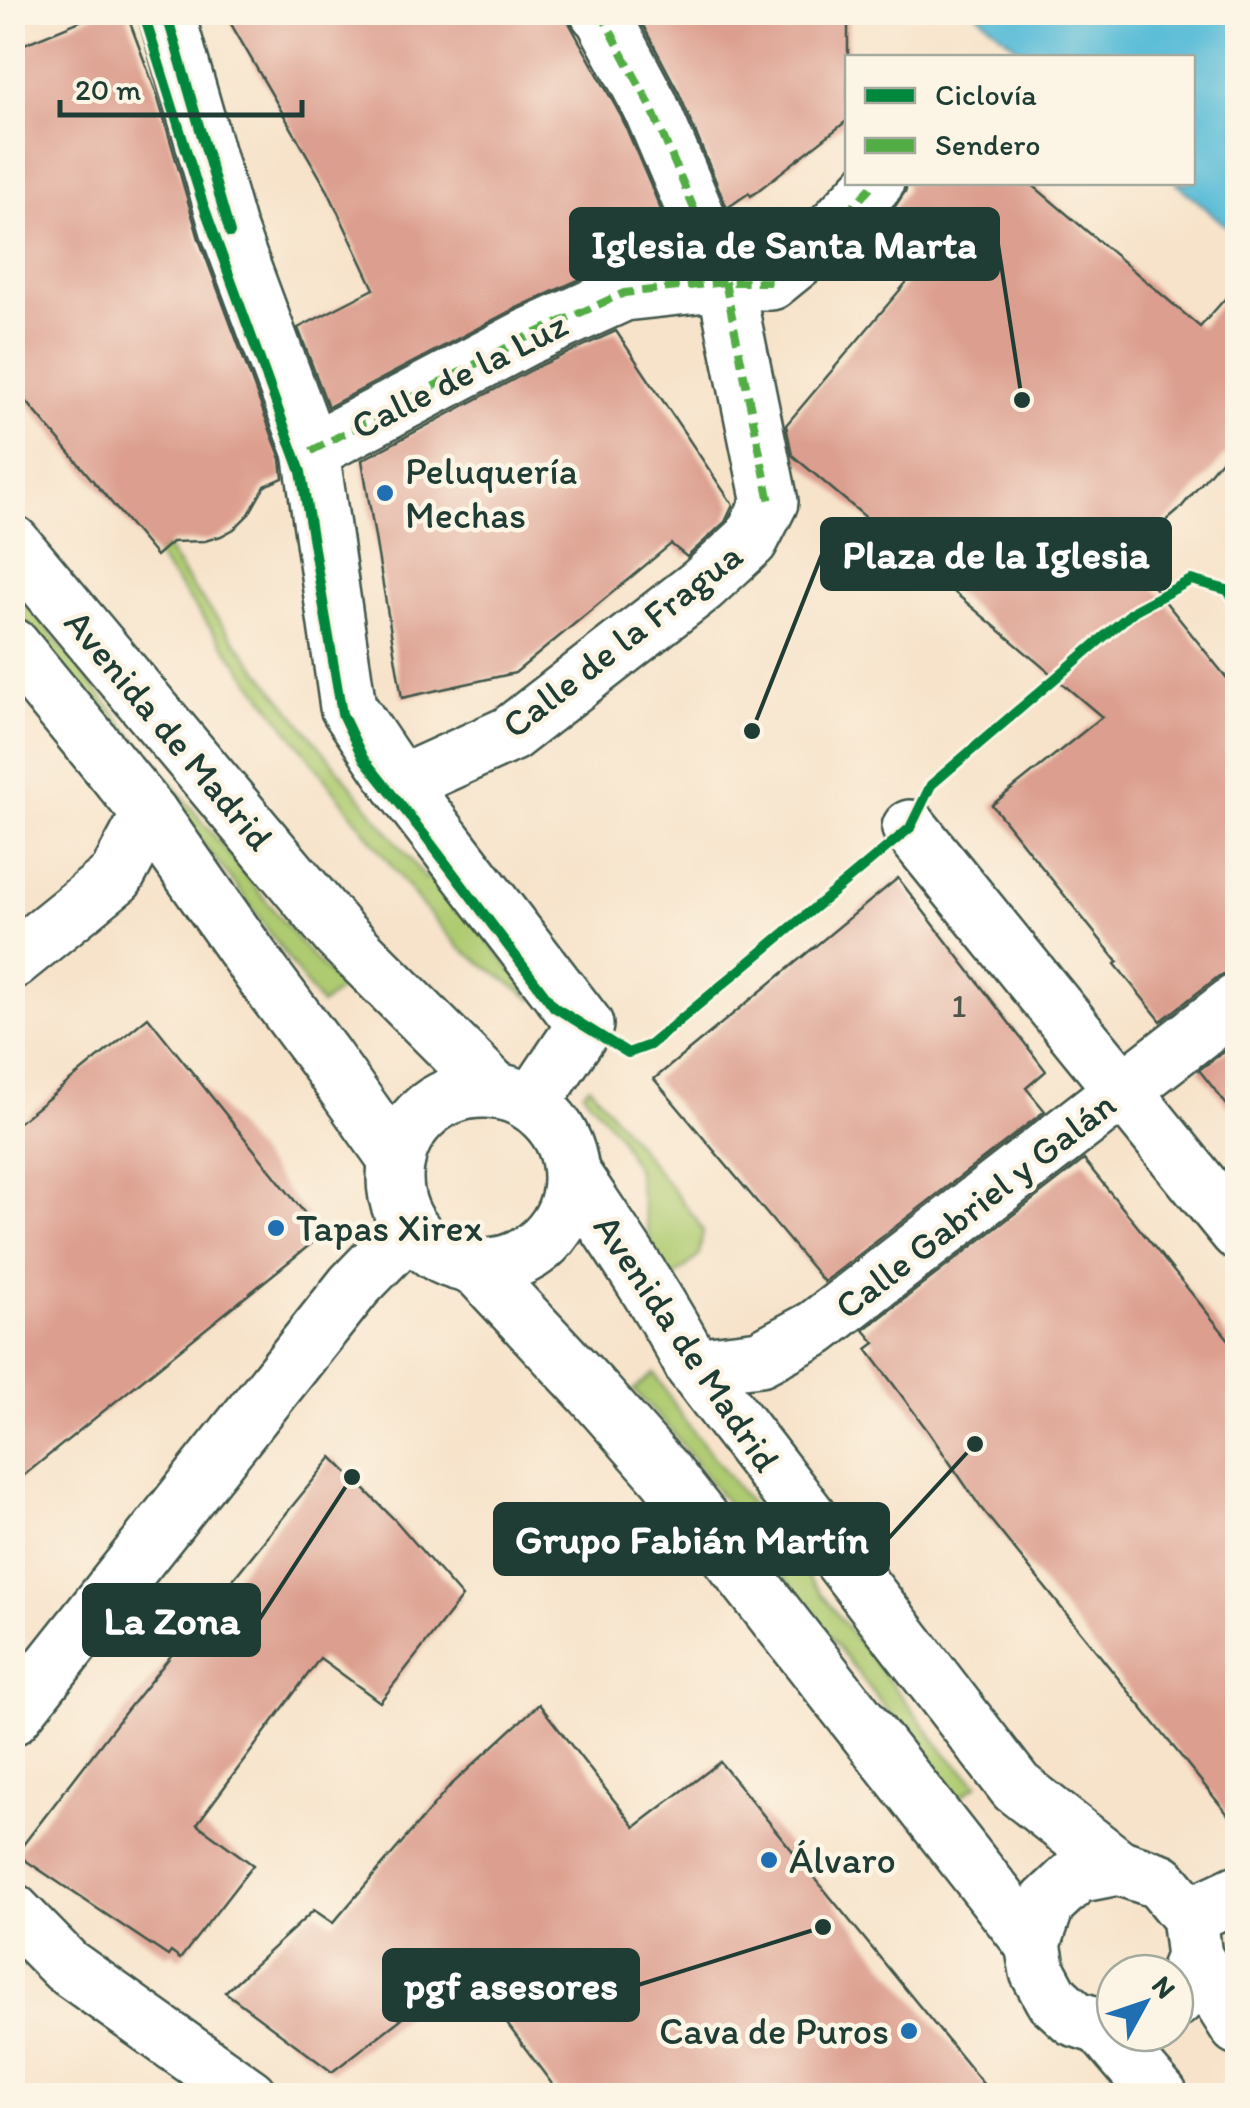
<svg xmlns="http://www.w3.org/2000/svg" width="1250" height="2108" font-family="Itim,sans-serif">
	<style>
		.green { fill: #afcb71; stroke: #678452; stroke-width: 2.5 }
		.water { fill: #59bcd7; stroke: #3c7c86; stroke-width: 2.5 }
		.building { fill: #dc9e8e }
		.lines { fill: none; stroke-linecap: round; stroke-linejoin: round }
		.minor-casing { stroke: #3f564a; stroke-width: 60 }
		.highway-casing { stroke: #3f564a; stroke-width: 60 }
		.minor { stroke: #fff; stroke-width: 55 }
		.highway { stroke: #fff; stroke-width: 55 }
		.quiet { stroke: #52ad45; stroke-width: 8; stroke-dasharray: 15 8; stroke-linecap: butt }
		.cycleway-casing { stroke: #fcf5e5; stroke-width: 16 }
		.cycleway { stroke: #00873e; stroke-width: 10 }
		.poi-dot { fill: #1f6fb2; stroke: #fcf5e5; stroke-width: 4 }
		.labels { text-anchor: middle; stroke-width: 9; stroke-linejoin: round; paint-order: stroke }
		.number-label { font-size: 32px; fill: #4e554a }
		.street-label { font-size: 38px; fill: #1f3d34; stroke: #fcf5e5 }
		.poi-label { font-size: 38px; fill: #1f3d34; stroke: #fcf5e5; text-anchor: start }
		.leader { fill: none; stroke: #1f3d34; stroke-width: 4 }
		.callout-dot { fill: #1f3d34; stroke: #fcf5e5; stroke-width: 4 }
		.callout { fill: #1f3d34; stroke: #1f3d34; stroke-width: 4 }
		.callout-label { font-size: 40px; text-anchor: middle; font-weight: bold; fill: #fff }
	</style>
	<rect width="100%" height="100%" fill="#fcf5e5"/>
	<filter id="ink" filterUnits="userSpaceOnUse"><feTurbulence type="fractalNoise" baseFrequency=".01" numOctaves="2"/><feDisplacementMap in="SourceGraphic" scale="20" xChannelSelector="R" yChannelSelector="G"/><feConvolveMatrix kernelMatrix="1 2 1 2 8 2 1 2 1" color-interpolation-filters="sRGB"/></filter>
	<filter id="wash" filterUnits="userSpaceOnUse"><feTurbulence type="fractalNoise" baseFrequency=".0048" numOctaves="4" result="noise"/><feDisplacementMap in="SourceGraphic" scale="40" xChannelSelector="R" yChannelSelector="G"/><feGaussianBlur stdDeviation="2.25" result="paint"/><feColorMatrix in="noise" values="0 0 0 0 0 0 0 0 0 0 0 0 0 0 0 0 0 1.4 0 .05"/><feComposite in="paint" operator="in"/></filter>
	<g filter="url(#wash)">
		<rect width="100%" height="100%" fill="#f7e3ca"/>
		<g class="green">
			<path d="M166,547l26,40 234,292 10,-6 98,127 -74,-52 -41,-46 -263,-346z"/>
			<path d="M12,585l294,365 36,38 -21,17 -86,-121 -222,-276z"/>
			<path d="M590,1086l106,133 7,12 -4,25 -29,24 -16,-19 -18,-92 -19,-36 -34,-41z"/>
			<path d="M654,1373l29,45 265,338 30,28 -22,16 -287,-372 -35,-38z"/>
		</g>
		<path class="water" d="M976,13h261v222l-61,-52 16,-1v-124l-163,-1z"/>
		<g id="blocks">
			<g class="building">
				<path d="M102,12h24l31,83 42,144 82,220 2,19 -18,8 -16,28 -15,15 -13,7 -16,5 -33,1 -16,14 -144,-172v-335z"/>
				<path d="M224,12h344v9l54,97 53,125 -35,17 -29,5 -99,45 -184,97 -30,-79 76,-39 -46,-98z"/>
				<path d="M636,12h212v108l-97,76 -2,-3 -22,15 -48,-115z"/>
				<path d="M906,182h123l171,145 38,-43v156l-60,71 -51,43 111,138v278l-19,6 -58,45 -46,-57 3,-2 -126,-157 110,-88 -310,-262 -6,-30 152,-180 -44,-37 12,-18z"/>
				<path d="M616,331l117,174 -8,17 -38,35 -16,-13 -156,129 -113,25 -40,-238 177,-94z"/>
				<path d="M898,878l148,193 -20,17 19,23 -221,171 -170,-203z"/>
				<path d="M148,1017l174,218 -310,250v-357z"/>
				<path d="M1238,1041v78l-39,-49z"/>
				<path d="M1084,1160l154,191v476l-257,-319 -53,-77 -61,-82 8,-6 -11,-13z"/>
				<path d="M332,1457l63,63 67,77 -82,105 -60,-44 -123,166 56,41 -73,94 -9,-7 -3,4 -152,-102 111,-144z"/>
				<path d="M539,1704l96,123 85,-65 273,334h-432l-95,-127 -134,103 -107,-80 89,-82 19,13 118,-138z"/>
			</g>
		</g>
	</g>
	<g filter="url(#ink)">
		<use href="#blocks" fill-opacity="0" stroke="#3f564a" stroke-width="2.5"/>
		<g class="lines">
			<g class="minor-casing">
				<g id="minor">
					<path d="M166,12l62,216 83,223 37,256 52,77 185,241 -53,79"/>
					<path d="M311,451l214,-113 99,-45 101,-11h46l48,-39 57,-61"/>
					<path d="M400,784l110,-50 192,-149 48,-44 20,-39 -45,-220 -75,-177 -47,-88 -5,-5"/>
					<path d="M910,828l328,404"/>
					<path d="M12,961l104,-84 34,-63"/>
					<path d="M693,1366l67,-8 56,-30 422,-327"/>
					<path d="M12,1717l342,-431 55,-57"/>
					<path d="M12,1911l54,55 183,130"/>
					<path d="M1189,1916l49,-23"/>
				</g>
			</g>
			<g class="highway-casing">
				<g id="highway">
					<path d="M12,543l328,392 154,154"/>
					<path d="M12,646l138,168 112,160 62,83 73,103"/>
					<circle cx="483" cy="1178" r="88"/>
					<path d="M573,1175c42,63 85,124 120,191l323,421 102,80"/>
					<path d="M477,1268l115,123 74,84 367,469"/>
					<path d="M1194,1957l44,70"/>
					<path d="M1115,2026l-14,1 -27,-9 -22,-20 -14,-26 -5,-28 14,-41 30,-28 41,-8 42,14 29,35 5,41 -16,40 -3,3"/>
					<path d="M1101,2027l59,69"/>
				</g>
			</g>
			<use href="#minor" class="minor"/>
			<use href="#highway" class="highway"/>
			<g class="quiet">
				<path d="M598,12l5,5 47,88 75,177 45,220"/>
				<path d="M311,451l214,-113 99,-45 101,-11h46l48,-39 57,-61"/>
			</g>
			<g class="cycleway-casing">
				<g id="cycleway">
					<path d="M146,12l-2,3 58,186 99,271 41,242 21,44 60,75 131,174 74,46 22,-8 260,-217 21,-43 204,-175 56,-30 36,10 11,14"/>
					<path d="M166,12l64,221"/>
				</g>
			</g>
			<use href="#cycleway" class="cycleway"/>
		</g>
	</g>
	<g class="poi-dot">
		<circle cx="385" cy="493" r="10"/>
		<circle cx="276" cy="1228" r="10"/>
		<circle cx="769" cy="1860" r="10"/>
		<circle cx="909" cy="2031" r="10"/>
	</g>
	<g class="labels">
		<g class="number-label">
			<text x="959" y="1017">1</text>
		</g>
		<g class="street-label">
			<text transform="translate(459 375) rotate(-27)" y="13">Calle de la Luz</text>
			<text transform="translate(622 640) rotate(-38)" y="13">Calle de la Fragua</text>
			<text transform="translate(169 730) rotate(50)" y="13">Avenida de Madrid</text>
			<text transform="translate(975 1205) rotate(-38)" y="13">Calle Gabriel y Galán</text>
			<text transform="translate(687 1343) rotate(56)" y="13">Avenida de Madrid</text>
		</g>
		<g class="poi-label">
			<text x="405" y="484">Peluquería<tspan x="405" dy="44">Mechas</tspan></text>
			<text x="296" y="1241">Tapas Xirex</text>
			<text x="789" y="1873">Álvaro</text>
			<text x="889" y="2044" text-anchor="end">Cava de Puros</text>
		</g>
	</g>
	<path class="leader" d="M1022 400L998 244M752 731L822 554M975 1444L888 1539M352 1477L259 1620M823 1927L638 1985"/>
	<g class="callout-dot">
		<circle cx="1022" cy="400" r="10"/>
		<circle cx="752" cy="731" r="10"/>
		<circle cx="975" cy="1444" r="10"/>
		<circle cx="352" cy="1477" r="10"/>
		<circle cx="823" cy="1927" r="10"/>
	</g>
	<g class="callout">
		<rect x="571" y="209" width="427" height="70" rx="10"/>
		<rect x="822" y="519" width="348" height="70" rx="10"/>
		<rect x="495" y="1504" width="393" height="70" rx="10"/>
		<rect x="84" y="1585" width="175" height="70" rx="10"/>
		<rect x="384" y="1950" width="254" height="70" rx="10"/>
	</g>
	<g class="callout-label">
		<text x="784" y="258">Iglesia de Santa Marta</text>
		<text x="996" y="568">Plaza de la Iglesia</text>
		<text x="692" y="1553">Grupo Fabián Martín</text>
		<text x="172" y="1634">La Zona</text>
		<text x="511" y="1999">pgf asesores</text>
	</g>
	<rect width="1250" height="2108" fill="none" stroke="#fcf5e5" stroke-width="50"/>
	<rect x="845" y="55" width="350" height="130" fill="#fcf5e5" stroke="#a4ab9e" stroke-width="2.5"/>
	<rect x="865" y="88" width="50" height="15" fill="#00873e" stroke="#a4ab9e" stroke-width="2.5"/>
	<text x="935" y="105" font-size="30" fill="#1f3d34">Ciclovía</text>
	<rect x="865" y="138" width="50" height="15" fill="#52ad45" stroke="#a4ab9e" stroke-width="2.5"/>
	<text x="935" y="155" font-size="30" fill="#1f3d34">Sendero</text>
	<g transform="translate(1145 2003) rotate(50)"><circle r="48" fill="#fcf5e5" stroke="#a4ab9e" stroke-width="2.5"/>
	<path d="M0-8L18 38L0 25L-18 38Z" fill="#1f6fb2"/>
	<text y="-15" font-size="28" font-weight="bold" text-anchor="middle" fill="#1f3d34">N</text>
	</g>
	<path d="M60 100v15h242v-15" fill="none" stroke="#1f3d34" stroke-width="5"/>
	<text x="75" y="100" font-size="30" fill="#1f3d34" stroke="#fcf5e5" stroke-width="8" paint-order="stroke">20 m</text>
</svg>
